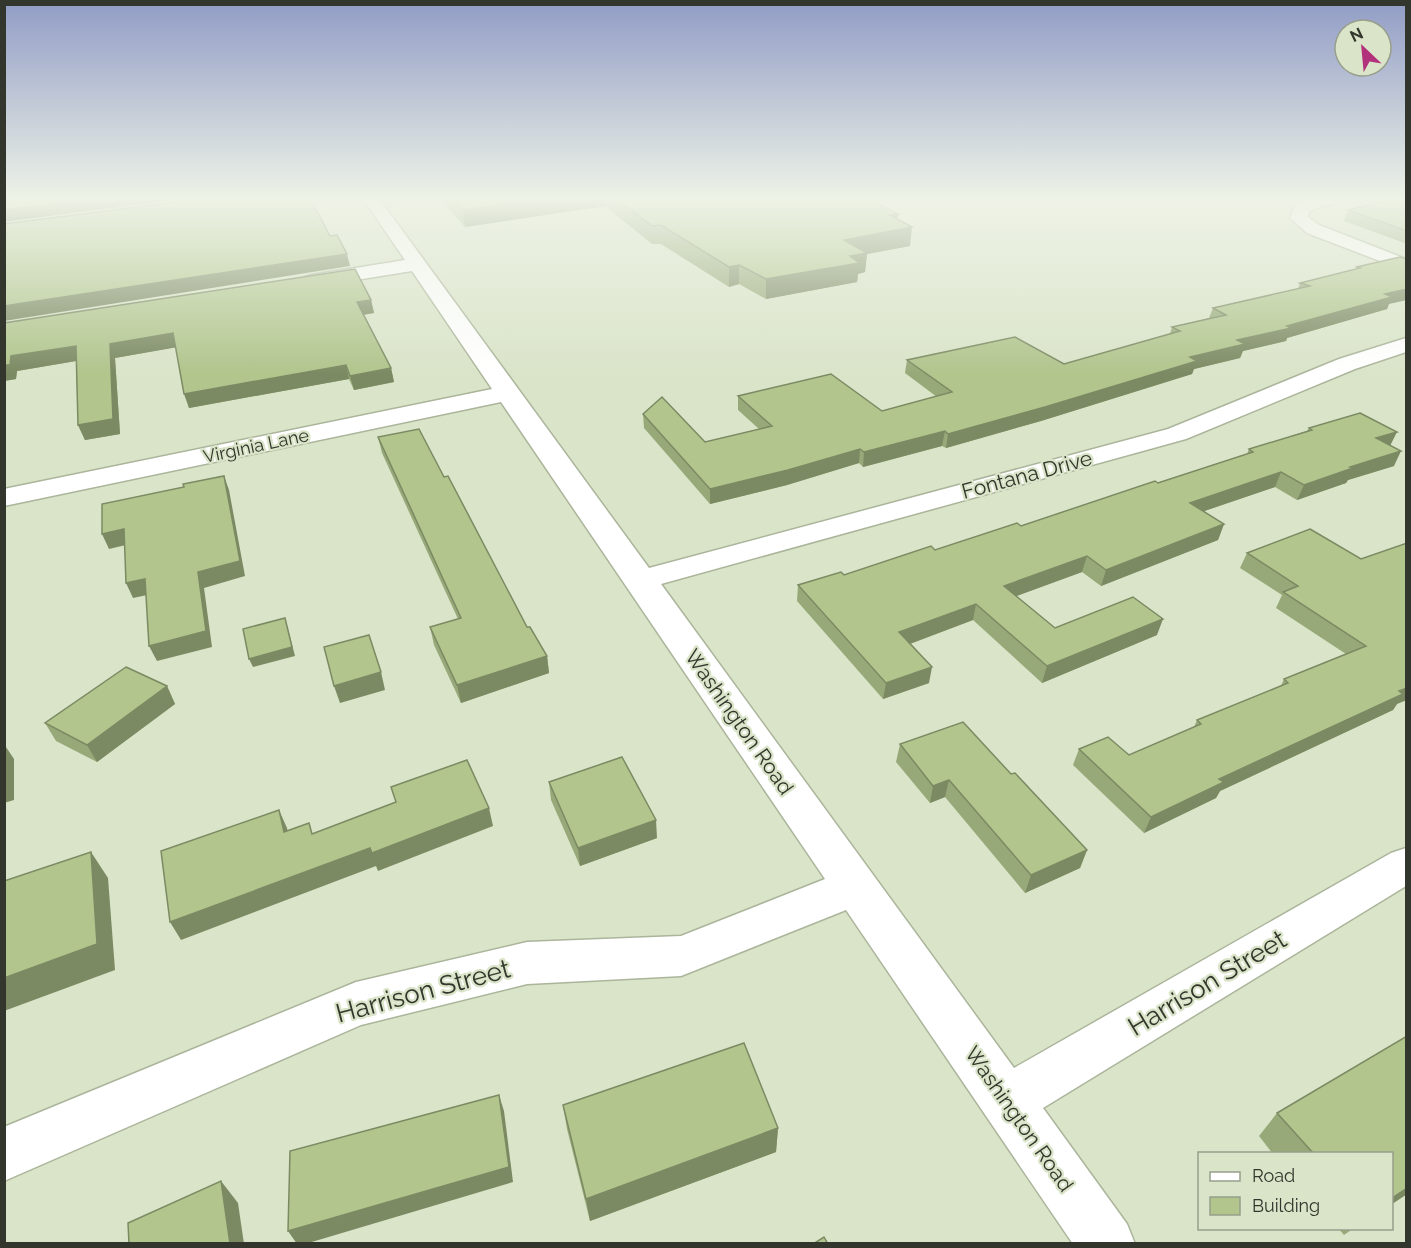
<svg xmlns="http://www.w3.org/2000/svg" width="1411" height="1248" font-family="Raleway,sans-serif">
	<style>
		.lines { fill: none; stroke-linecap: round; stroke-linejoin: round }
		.minor-casing { stroke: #abb59b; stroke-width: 3 }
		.minor { fill: #fff; fill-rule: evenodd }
		.wall { fill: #98a979 }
		.shaded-wall { fill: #7c8a63 }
		.building { fill: #b1c58d; stroke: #7c8a63; stroke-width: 1.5 }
		.labels { text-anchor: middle; stroke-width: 4.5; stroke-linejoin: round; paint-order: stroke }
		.far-street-label { font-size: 18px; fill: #32362c; stroke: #dae4c9 }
		.street-label { font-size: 21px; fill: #32362c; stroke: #dae4c9 }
		.near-street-label { font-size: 26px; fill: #32362c; stroke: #dae4c9 }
	</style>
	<rect width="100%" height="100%" fill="#dae4c9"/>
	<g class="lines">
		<g class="minor-casing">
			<g id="minor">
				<path d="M364,200h16l269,368 519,-139 171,-70 67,-21v14l-51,17 -169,70 -525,145 353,484 377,-215 15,-5v38l-363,222 84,116 8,20h-62l-227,-334 -165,66 -154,8 -166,41 -357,156v-54l352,-145 171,-40 154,-6 144,-57 -324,-477 -497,104v-17l488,-100 -80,-118 -100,16 -7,-2 -3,-4 3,-4 7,-2 93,-15z"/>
				<path d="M1304,200h32l-2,4 -18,4 -7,4 -1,5 11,8 87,34v12l-99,-38 -17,-15 5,-12z"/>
			</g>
		</g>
		<use href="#minor" class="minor"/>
	</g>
	<g class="wall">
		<path d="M441,200h430l27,14 -1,5 13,27 -43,8 -2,18 -7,2 -1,8 -91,17 -27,-15 -10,3 -68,-43h-9l-47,-38 -140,21z"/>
		<path d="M1407,200v44l-63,-23 4,-11z"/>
		<path d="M1400,257l-11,47 -2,5 -100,29 -1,3 -43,10 -3,7 -46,11 -2,5 -151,47 -95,27 -4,-2 -79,21 -4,-4 -72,22 -77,19 -66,-76 -1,-14 62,28 54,-13 -21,-19v-14l144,15 55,-14 -32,-24 2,-13 157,4 106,-30 2,-7 37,-9 4,-10 85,-19 2,-6 57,-14v-2z"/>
		<path d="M371,300l3,13 -10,2 27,53 3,14 -40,8 -5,-11 -160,29 -13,-61 -61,11 5,76 -35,6 -7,-15 -2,-64 -59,10 -1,8 -12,2v-58z"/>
		<path d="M1309,428l82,17 3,21 -46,14 -2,3 -49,17 -22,-13 -71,24 20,13 -6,16 -117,46 -19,-14 -66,24 39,32 102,7 -115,48 -69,-63 -63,24 19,39 -46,16 -86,-98 1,-16 46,-10 177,-49 226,-72 2,-5 58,-18z"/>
		<path d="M378,437l66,40 83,150 20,29 2,17 -88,30 -27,-58 -4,-18 28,-8 -76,-166z"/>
		<path d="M1310,529l87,175 -4,6 -173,81 -4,7 -72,35 -71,-68 6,-16 50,6 65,-28 3,-7 84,-34 3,-7 62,-25 -70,-46 6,-13 -42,-27 7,-15z"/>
		<path d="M167,686l8,18 -78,58 -41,-21 -11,-18z"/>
		<path d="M900,744l111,30 76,76 -7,18 -55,25 -80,-96 -15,6 -34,-41z"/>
		<path d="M549,782l108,56 -77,28 -29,-66z"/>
		<path d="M1407,1036v158l-15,10v-50h-119l-14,-18 18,-23z"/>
		<path d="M563,1105l215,23 -2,24 -186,69 -23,-92z"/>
		<path d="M1338,1228h16l-10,7z"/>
	</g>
	<g class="shaded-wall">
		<path d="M83,200h90l-169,22v-12z"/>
		<path d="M530,200h75v6l-140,21 -2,-17z"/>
		<path d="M898,214l-2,16 16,-3 -2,19 -43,8 -2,18 -7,2 -1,8 -91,17v-20l123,-64z"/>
		<path d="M347,254l3,12 -346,55v-15z"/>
		<path d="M739,265v19l-10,3v-20z"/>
		<path d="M1407,289v11l-18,4 -2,5 -100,29 -1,3 -43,10 -3,7 -46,11 -2,5 -151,47 -95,27 2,-14 289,-94 50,-14 98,-32z"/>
		<path d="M371,300l3,13 -14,2 -3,-13z"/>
		<path d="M173,333l5,14 -63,11 5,76 -35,6 -7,-15 32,-81z"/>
		<path d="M76,346l6,14 -65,11 -1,8 -12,2v-16l7,-9z"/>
		<path d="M346,365l3,14 -160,29 -5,-14z"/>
		<path d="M391,368l3,14 -40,8 -4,-14z"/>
		<path d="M945,431l-3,15 -79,21 1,-15z"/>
		<path d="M1397,432l-7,14 -14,-8z"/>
		<path d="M860,449l-1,14 -72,22 -77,19v-15z"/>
		<path d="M1401,451l-7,15 -46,14 -2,3 -49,17 7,-15 46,-18z"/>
		<path d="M1281,472l-6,15 -91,31 6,-15z"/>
		<path d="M224,476l5,14 16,86 -41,12 8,59 -55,14 -8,-15 49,-74z"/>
		<path d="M1224,524l-6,16 -117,46 5,-16z"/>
		<path d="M124,529l6,15 -21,5 -7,-15z"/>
		<path d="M1087,556l-5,16 -82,30 4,-16z"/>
		<path d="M145,579l7,15 -19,4 -7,-15z"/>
		<path d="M976,604l-3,16 -77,29 3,-17z"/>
		<path d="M285,618l10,38 -42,11 -4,-8z"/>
		<path d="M1163,619l-6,16 -115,48 5,-17z"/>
		<path d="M547,656l2,17 -88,30 -4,-18z"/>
		<path d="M932,667l-3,16 -46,16 3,-16z"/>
		<path d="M381,672l4,18 -45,13 -6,-17z"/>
		<path d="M167,686l8,18 -78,58 -10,-17z"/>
		<path d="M1407,688v12l-10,4 -4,6 -173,81 -4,7 -72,35 7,-16 68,-38z"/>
		<path d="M4,744l10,15v41l-10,3z"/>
		<path d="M949,780l-4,17 -15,6 3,-17z"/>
		<path d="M489,808l4,18 -115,45 -2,-5 -195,74 -11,-18 200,-74z"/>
		<path d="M279,810l8,18 5,21 -8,-17z"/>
		<path d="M656,820l1,18 -77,28 -2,-18z"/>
		<path d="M1087,850l-7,18 -55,25 6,-18z"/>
		<path d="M91,852l17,26 7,92 -111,41v-33z"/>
		<path d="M499,1095l5,16 9,71 -208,62h-8l-9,-13z"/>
		<path d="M778,1128l-2,24 -186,69 -4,-22z"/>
		<path d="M221,1181l17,22 6,41h-14z"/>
		<path d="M1407,1188v6l-15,10v-6z"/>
	</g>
	<g class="building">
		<path d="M4,200h79l-79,10z"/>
		<path d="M191,200h120l19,36 7,-1 10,19 -343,52v-82z"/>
		<path d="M454,200h76l-67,10z"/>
		<path d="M618,200h253l27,14 -9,1 23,12 -68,13 23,13 -17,3 9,7 -93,16 -27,-14 -10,2 -68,-42 -9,1z"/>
		<path d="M1391,200h16v31l-59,-21z"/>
		<path d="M1400,257l7,2v30l-22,5 7,3 -105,29 4,2 -54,12 8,4 -55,13 7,4 -152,46 -97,27 -3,-3 -81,21 -4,-3 -72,21 -78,19 -67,-75 19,-17 43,45 67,-16 -34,-30 93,-22 51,37 70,-19 -45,-32 108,-23 49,27 116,-33 -8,-4 54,-12 -13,-7 97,-22 -10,-3 60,-15 -3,-1z"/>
		<path d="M355,269l16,31 -14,2 34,66 -41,8 -4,-11 -162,29 -11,-61 -63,11 3,75 -35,6 -2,-79 -65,10 -1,9h-6v-42z"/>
		<path d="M1360,413l37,19 -21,6 25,13 -51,16 3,1 -49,17 -23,-13 -91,31 34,21 -118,46 -19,-14 -83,30 51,42 78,-31 30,22 -116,47 -71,-62 -77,28 33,35 -46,16 -88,-98 43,-13 3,3 87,-29 4,4 82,-27 4,3 134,-45 3,2 95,-31 -4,-3 63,-19 -3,-2z"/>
		<path d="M419,429l25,48 4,-1 79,151h3l17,29 -90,29 -27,-58 31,-9 -83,-181z"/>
		<path d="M224,476l16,85 -42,11 8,59 -57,15 -4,-67 -19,4 -2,-54 -22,5v-30l82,-17 -1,-3z"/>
		<path d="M1310,529l51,30 46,-16v145l-8,3 4,3 -184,85 5,3 -73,35 -72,-68 29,-12 21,18 72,-31 -4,-4 91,-37 -4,-4 82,-33 -83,-54 15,-6 -51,-33z"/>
		<path d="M285,618l7,29 -43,12 -6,-30z"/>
		<path d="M369,635l12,37 -47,14 -10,-39z"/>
		<path d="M126,667l41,19 -80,59 -42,-22z"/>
		<path d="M963,722l48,52 4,-1 72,77 -56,25 -82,-95 -16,6 -33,-42z"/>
		<path d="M622,757l34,63 -78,28 -29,-66z"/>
		<path d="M467,760l22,48 -117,45 -2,-5 -200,74 -9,-71 118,-41 5,22 25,-9 3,11 84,-32 -5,-15z"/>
		<path d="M91,852l6,92 -93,34v-97z"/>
		<path d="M1407,1036v152l-15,10v-44h-78l-37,-41z"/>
		<path d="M744,1043l34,85 -192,71 -23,-94z"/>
		<path d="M499,1095l10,72 -221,64 2,-80z"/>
		<path d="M221,1181l9,63h-101l-1,-21z"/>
		<path d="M824,1237l4,7h-15z"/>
	</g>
	<linearGradient id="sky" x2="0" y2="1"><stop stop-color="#919cc6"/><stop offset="0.53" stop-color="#eef3e7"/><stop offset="1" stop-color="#eef3e7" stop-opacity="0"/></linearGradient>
	<rect width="1411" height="374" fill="url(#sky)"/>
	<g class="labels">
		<g class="far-street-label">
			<text transform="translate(256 446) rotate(-12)" y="6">Virginia Lane</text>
		</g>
		<g class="street-label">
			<text transform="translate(1027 475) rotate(-15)" y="7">Fontana Drive</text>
			<text transform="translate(739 722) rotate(55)" y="7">Washington Road</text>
			<text transform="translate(1019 1119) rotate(55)" y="7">Washington Road</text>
		</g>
		<g class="near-street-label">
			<text transform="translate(1207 983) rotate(-31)" y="9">Harrison Street</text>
			<text transform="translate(423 991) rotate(-15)" y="9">Harrison Street</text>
		</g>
	</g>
	<rect width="1411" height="1248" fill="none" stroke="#32362c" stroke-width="12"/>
	<rect x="1198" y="1152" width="195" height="78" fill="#dae4c9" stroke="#979e8a" stroke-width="1.5"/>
	<rect x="1210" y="1172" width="30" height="9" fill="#ffffff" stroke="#979e8a" stroke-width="1.5"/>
	<text x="1252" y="1182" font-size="18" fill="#32362c">Road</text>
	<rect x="1210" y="1197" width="30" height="18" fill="#b1c58d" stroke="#979e8a" stroke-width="1.5"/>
	<text x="1252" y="1212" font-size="18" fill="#32362c">Building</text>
	<g transform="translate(1363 48) rotate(334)"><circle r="28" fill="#dae4c9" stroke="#979e8a" stroke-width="1.5"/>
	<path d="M0-4.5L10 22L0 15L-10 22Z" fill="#b2317b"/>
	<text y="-9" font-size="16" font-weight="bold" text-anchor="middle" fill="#32362c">N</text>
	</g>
</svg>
